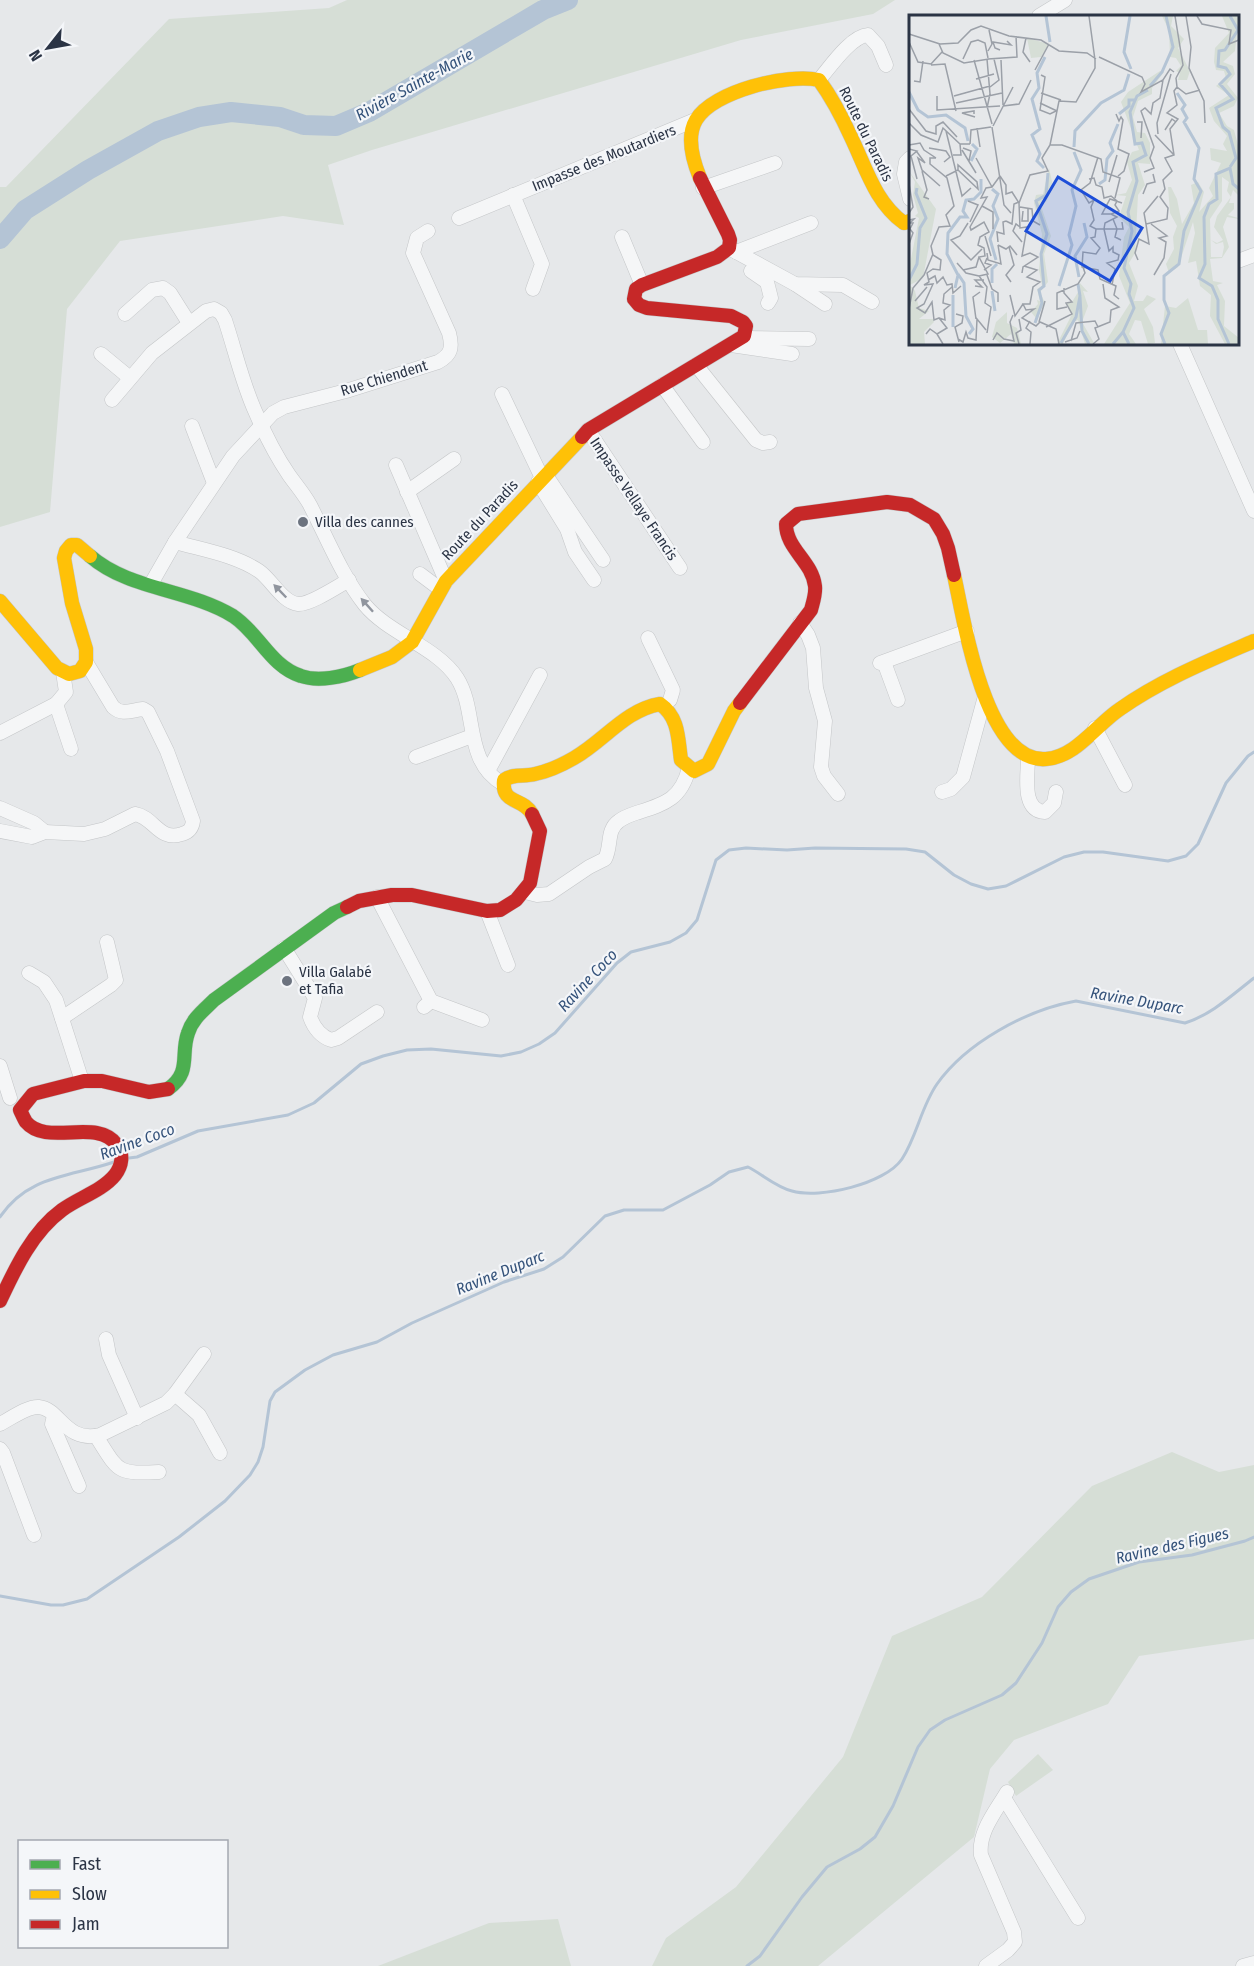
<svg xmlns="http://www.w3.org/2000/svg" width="1254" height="1966" font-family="'Fira Sans Condensed',sans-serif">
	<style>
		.green { fill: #d6ded6 }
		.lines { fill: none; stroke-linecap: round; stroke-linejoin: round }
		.stream { stroke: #b4c4d5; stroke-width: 3 }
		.river { stroke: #b4c4d5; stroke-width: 20 }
		.street-casing { stroke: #c4c6c8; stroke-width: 15 }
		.fast-casing { stroke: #c4c6c8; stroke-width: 15 }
		.slow-casing { stroke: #c4c6c8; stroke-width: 15 }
		.jam-casing { stroke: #c4c6c8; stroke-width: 15 }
		.street { stroke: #f5f6f7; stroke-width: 14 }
		.fast { stroke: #4caf50; stroke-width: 14 }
		.slow { stroke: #ffc107; stroke-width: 14 }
		.jam { stroke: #c62828; stroke-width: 14 }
		.oneway { fill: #90959e }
		.poi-dot { fill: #6c737f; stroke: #f4f6f9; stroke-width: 2 }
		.labels { text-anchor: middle; stroke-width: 4.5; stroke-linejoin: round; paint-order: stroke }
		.street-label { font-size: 15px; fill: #2b3445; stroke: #f4f6f9 }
		.poi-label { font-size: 15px; fill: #2b3445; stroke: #f4f6f9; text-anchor: start }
		.water-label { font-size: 16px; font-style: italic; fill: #34527a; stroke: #f4f6f9 }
		.inset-river { fill: none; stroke: #b4c4d5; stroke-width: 3 }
		.inset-road { fill: none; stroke: #9ba0a8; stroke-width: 1.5 }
		.view { fill: #1d4ed8; fill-opacity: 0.15; stroke: #1d4ed8; stroke-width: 3 }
		.inset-edge { fill: none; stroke: #2b3445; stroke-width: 3 }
	</style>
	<rect width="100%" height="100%" fill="#e6e8ea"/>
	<g class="green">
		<path d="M347,0h548l-22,14 -132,26 -369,110 -44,15 16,60 -61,-9 -163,25 -53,68 -17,203 -50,15v-340h6l163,-168 160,-11z"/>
		<path d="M1172,1452l47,20 35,-7v174l-115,17 -31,48 -94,36 -24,29 -16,68 -156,129h-166l14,-28 70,-51 107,-130 49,-121 90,-39 110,-111z"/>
		<path d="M1038,1754l15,16 -37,26 -8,-14z"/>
		<path d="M558,1919l13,47h-193l111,-43z"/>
	</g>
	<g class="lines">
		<g class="stream">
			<path d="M129,1158l8,-1 61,-26 90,-16 26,-12 47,-39 22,-8 24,-6 24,-1 70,7 20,-4 18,-8 16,-11 62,-70 14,-11 39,-10 16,-9 11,-13 19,-60 13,-10 17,-2 41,2 28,-2 91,1 19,3 29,23 17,9 17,5 18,-3 58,-29 20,-5h19l65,9 18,-5 12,-12 28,-61 22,-27 6,-4"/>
			<path d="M0,1217c28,-42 70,-40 114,-55"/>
			<path d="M0,1596l51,9h12l24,-6 92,-62 46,-36 25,-26 8,-13 5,-15 7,-46 5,-9 30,-22 28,-15 44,-13 35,-19 92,-41 40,-13 19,-12 42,-41 19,-6h39l47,-25 19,-13 19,-5c14,7 28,20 44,24 28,8 93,-7 110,-32 15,-23 19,-52 35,-75 29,-41 89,-74 139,-83l109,22c26,-8 47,-28 69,-45"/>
			<path d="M747,1966l13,-10 42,-59 25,-30 33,-18 15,-12 18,-31 25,-59 12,-17 15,-10 57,-25 14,-12 26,-40 16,-36 13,-15 18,-13 50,-17 53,-7 53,-14 9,-4"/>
		</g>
		<path class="river" d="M0,239l25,-29 63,-40 70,-39 41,-14 32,-5 49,5 24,8 32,1 33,-14 174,-102 25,-10"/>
		<g class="street-casing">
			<g id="street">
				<path d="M1039,16l26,-16"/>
				<path d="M819,80c11,-13 32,-44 49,-45l10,11 8,19"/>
				<path d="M910,158l-4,4 -2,12 6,25"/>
				<path d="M703,188l72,-25"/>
				<path d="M513,195l29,69 -9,25"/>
				<path d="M459,218l236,-98"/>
				<path d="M622,237l20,48"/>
				<path d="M729,248l66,36 48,1 29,17"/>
				<path d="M736,252l75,-29"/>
				<path d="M1238,261l16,-6"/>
				<path d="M751,271l16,11 4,16 -3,5"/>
				<path d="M795,284l30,20"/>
				<path d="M125,314l27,-24 11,-2 7,5 19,30"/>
				<path d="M741,338l68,1"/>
				<path d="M1180,344l74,167"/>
				<path d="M731,345l61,9"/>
				<path d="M101,354l29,24"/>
				<path d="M696,365l60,75 7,3 7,-1"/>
				<path d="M662,385l41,57"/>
				<path d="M502,394l40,84"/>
				<path d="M112,400l40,-47 54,-42 8,-2 7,4 4,7c10,30 17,62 30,91 9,21 21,45 34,64 7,10 15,19 21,30 17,33 32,71 55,100 24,29 72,42 92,73 21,33 6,83 46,106"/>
				<path d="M192,426l22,57"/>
				<path d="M588,430l92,138"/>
				<path d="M396,465l50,116"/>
				<path d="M545,474l58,86"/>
				<path d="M538,482l29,47 8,23 19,28"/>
				<path d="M407,492l47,-33"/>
				<path d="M175,542c28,8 60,13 84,29 13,9 23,31 39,33 12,1 40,-18 51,-24"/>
				<path d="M420,574l20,15"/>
				<path d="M151,584l24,-42 58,-86 40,-43 11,-6 62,-16 92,-29c13,-7 15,-14 11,-29l-36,-80 4,-15 11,-7"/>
				<path d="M800,623l8,12 5,13 3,40 9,33 -4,46 3,9 14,18"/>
				<path d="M648,638l25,52 -3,10"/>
				<path d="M884,662l14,38"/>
				<path d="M880,663l87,-32"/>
				<path d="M63,672l3,20 -10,12 15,45"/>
				<path d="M1095,728l30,57"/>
				<path d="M0,733l56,-29"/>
				<path d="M416,757l56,-21"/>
				<path d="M1028,758c0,17 -7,53 17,54l9,-9 2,-11"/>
				<path d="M488,771l52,-96"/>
				<path d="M942,792l9,-3 12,-12 21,-77"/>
				<path d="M0,808l34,15 11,9"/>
				<path d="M0,831l32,6 13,-5 39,2 21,-5 30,-15c19,3 24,28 47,20 7,-2 10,-5 11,-13l-26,-70 -19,-39 -5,-3c-12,1 -20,7 -30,-2l-27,-45"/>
				<path d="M525,892l12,3 12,-1 40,-27 16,-8c7,-13 1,-29 14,-38 5,-4 11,-6 17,-8 28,-9 45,-13 53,-45"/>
				<path d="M377,897l54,104 -7,6"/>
				<path d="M487,911l21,54"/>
				<path d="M284,948l31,50 -5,19c4,11 10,19 21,23l7,-2 39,-26"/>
				<path d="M29,973l15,9 12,18 26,81"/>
				<path d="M431,1001l51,19"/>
				<path d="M62,1018l49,-33 5,-5 -9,-38"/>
				<path d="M0,1066l10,32"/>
				<path d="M106,1339l3,16 28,63"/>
				<path d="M175,1394l24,21 21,38"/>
				<path d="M54,1416l-2,8 27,62"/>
				<path d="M0,1424c10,-5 27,-18 39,-17 21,2 26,36 61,28l66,-32 9,-9 29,-40"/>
				<path d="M96,1436c23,36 20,38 63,36"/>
				<path d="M0,1449l3,4 31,82"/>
				<path d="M1004,1798l74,120"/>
				<path d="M986,1966l22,-16 7,-8 -1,-10 -33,-77c-3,-23 15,-44 26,-63"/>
				<path d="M1243,1966l11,-3"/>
			</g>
		</g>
		<g class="fast-casing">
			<g id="fast">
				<path d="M90,556c39,34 99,33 143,60 26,17 37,50 68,60 17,6 42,1 59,-6"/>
				<path d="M168,1089c24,-17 12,-34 20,-56 4,-14 16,-23 26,-33l120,-87 13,-6"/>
			</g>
		</g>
		<g class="slow-casing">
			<g id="slow">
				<path d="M700,178c-7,-17 -14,-41 -4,-58 17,-29 92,-47 123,-40 13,18 23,37 32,57 15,31 24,65 53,86l6,-2"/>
				<path d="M954,575c10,44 31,189 92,184 30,-2 50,-34 74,-50 41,-29 88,-48 134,-68"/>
				<path d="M0,601l57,67 12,6 11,-3 6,-9v-13l-14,-46 -8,-45 2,-7 5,-6h6l13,11"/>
				<path d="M360,670l32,-13 20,-15 34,-61 136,-144"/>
				<path d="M532,814c-9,-17 -31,-9 -28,-34 10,-7 20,-3 31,-6 14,-3 27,-9 39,-16 30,-17 51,-48 86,-54 19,13 18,35 21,56l13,11 14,-7 26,-53 6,-8"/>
			</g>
		</g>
		<g class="jam-casing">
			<g id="jam">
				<path d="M582,437l6,-7 156,-94 2,-10 -3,-4 -12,-6 -84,-8 -8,-3 -5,-6 2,-10 6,-4 75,-28 12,-9 1,-8 -2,-6 -28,-56"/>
				<path d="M740,703l71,-93c2,-8 5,-16 4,-24 -3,-25 -29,-37 -29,-62l12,-10 89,-12 23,3 24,14 9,15 5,14 6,27"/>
				<path d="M347,907l12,-6 33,-6h20l75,16 13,-1 16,-10 14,-17 10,-52 -8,-17"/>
				<path d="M0,1301c15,-32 32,-69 62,-91 16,-12 40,-19 53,-35 7,-9 9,-21 2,-30 -20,-28 -70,2 -91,-23 -2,-3 -4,-8 -6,-12l13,-16 51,-13h18l47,11 19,-3"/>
			</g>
		</g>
		<use href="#street" class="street"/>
		<use href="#fast" class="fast"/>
		<use href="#slow" class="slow"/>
		<use href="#jam" class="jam"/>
	</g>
	<defs><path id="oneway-solid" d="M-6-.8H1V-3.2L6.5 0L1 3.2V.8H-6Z" transform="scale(1.5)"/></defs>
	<g class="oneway">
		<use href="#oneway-solid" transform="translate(280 591) rotate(-134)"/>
		<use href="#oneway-solid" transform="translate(367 605) rotate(-132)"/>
	</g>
	<g class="poi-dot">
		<circle cx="303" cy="522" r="6"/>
		<circle cx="287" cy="981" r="6"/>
	</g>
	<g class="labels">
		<g class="street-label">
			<text transform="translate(866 134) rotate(64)" y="5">Route du Paradis</text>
			<text transform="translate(604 158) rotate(-22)" y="5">Impasse des Moutardiers</text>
			<text transform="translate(384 378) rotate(-17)" y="5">Rue Chiendent</text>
			<text transform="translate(634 499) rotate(56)" y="5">Impasse Vellaye Francis</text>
			<text transform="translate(480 520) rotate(-47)" y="5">Route du Paradis</text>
		</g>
		<g class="poi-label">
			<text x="315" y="527">Villa des cannes</text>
			<text x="299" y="977">Villa Galabé<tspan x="299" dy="17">et Tafia</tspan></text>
		</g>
		<g class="water-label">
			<text transform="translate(414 84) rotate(-29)" y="6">Rivière Sainte-Marie</text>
			<text transform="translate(587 980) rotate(-47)" y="6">Ravine Coco</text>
			<text transform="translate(1137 1000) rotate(10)" y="6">Ravine Duparc</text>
			<text transform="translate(137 1141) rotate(-20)" y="6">Ravine Coco</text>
			<text transform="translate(500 1272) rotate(-22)" y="6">Ravine Duparc</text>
			<text transform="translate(1172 1545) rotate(-13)" y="6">Ravine des Figues</text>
		</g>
	</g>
	<g transform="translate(909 15)">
		<rect width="330" height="330" fill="#e6e8ea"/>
		<path d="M253,1h11l-2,10 13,13 -6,9 12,23 -3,9h-9l2,-7 -4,-2 5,-5 -5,-8 -6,-1 -1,-27zM313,1h17l-4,35 -12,11 10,4 2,8 -8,10 11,14 -4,8 -15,7 8,13 7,4 5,19v47l-6,-6 -4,13h5v6l-6,6 10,3 1,-13v14l-12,-2 -4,10 6,20 -7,11 -12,1 3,22 10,2 -6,2 8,16 -1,25 15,12v6h-14l-15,-28 1,-21 -11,-9 -4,-25 -8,2 7,-30 -2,-11 -15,45 -9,6 -3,-9 8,-15 -1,-12 4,-11 -7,-13 -2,-26h3l6,12 5,25 12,-21 -3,-18 7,-3 6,10 -5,20 14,-16 -4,-8 12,-25 -10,-3 -1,-12 17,3 -4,-7 4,-8 -13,-15 -5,-13 20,-13 -13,-9 10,-8 -2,-7 -8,-1 -2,-8 1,-14 14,-15zM313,162l7,5 -2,9 4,6 -14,19 -3,11 9,13 -6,3 -6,-3 5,4 7,-2 1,5 -2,10h-11l-1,-38 12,-18zM118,23l22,6 -8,13 -10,1zM251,56l4,1 -12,16v6l-14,7 -5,16 4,15 8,1 5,10v21l-12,-1 7,22 -7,10 -3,58 -6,10 9,23 -4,15h9l4,-6 9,4 -12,10 9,18 2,16 -7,1 -7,-23 -6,-1 -6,14 7,10h-32l26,-41 -11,-27 5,-39 5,-10 -10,-10 7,-21 -10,-1 10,-2 6,-13 -5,-18 5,-10 7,-2 -18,-48 7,-10zM140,153l4,18 -7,16 -6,1 11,33 -7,18 4,28 -8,10 5,11 -9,15 -5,-6 7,-8 -1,-4 3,1 -3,-12 5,-3 -3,-16 3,-36 -8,-31 2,-8 7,-1zM0,156l27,38 -13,69 -13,7 5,6 4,17 10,3 -10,8h14l1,3 -10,10 1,12h-16v-75l10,-51 -4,-2 3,-3 -5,-18 2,-13zM170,267l9,10 -5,-1 5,15 -6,16 12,21 -9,1 -7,-24 -5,2 -10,22h-6l15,-30 -6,-11 6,-1 8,-13zM279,283l10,32h9l1,14h-47l4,-38 11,2zM98,297v11l10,5 4,16h-7l-3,-10 -11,9 -8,-6 4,-15z" fill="#d6ded6" fill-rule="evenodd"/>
		<path class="inset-river" d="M137,1l4,26M221,1l-6,36 7,17M241,71l12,-14 11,-25 -7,-31M0,77l9,18 10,7 18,-2 19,13 3,13M210,99l10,-8v-6h6M165,132l1,-16 26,-28 23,-13 5,-16M62,146l6,-12 -5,-5M321,152l6,-9 -7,-26 -6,-5 -7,-19 17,-9 -13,-15 10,-10 -4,-6 -8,-2 1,-15 6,-1 13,-20 -8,-14M135,153l-7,-7 3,-7 -8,-19 8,-6 -8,-30 7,-11 -2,-15 8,-16M190,169l6,-4 2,-21 6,-8 -3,-8 8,-19M83,174l6,5 -5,12 5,13 -8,20 6,21M49,259l6,9 2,33 7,13 -4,5M170,262l-4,-21 12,-19 -3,-14M0,265l8,-16 3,-36 6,-10 -10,-25 1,-5M83,268v-14l5,-5M150,271l13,-41 -3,-10 7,-29 -4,-16 9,-20 -7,-18M46,273l3,-13 -11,-21 1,-21 12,-16h7l-4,-6 3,-11 8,-1 7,-7v-13M83,276l3,20M44,280v32M171,282l2,34 7,13M126,308l7,-20 -3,-13 5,-4 -3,-32 6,-20 -11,-33 10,-6 2,-22M214,317l11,-24 -5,-14 2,-10 -7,-16 8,-37 -4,-19 9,-31 -4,-19 13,-7 -4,-12 -7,1 -5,-32 7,-16 11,-6M152,328l15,-26 4,-21 -2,-12M204,329l10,-12 6,12M256,329l-4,-10 8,-21 -5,-13v-24l15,-12 5,-33 17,-40 -7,-12 5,-31 -15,-26 3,-4 -5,-9 3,-4 -8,-12M320,329l-11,-25v-19l-6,-14 -13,-8 6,-14 -1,-47 5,-13 8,-5 -1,-25 14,-6 3,16 6,5"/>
		<path class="inset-road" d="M180,1l6,44M266,1l8,49 -7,13M277,1l5,31 -2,21 15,33 1,22M288,1l5,8 29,6 -2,14 10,-4M0,19l31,10M117,23l-3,14 7,10M0,27l9,20 13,2 11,-12M30,29l4,9 21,10 25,-4M31,29l18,-1 13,-13 10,-4 28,10 32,4 18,11 28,2 9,6M91,35l-5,-2 -2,-6 18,3 -4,-4M79,36l4,-7 -3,-14M190,42l43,20 3,7 -4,8 22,-12 7,-11 4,3M54,44l8,-17 7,-2 7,3 3,15M79,44l29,-2 -1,-21M65,45l18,64M92,45l2,45M22,50l14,-1 11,47M126,55l14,-26M132,60l4,2 -5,33 10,4 6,-3M267,63l1,9 9,7 14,-4M67,64l18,-5M5,66l6,1 3,-21M81,72l9,-7 -5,-21M132,78l20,7M28,81v14l63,-4M45,81l36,-10M47,88l46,-10M131,88l17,8M94,91l16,-2 12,-24M78,93l3,-14 -3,-35M0,94l17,22 10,3v-8l7,-4 14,15M65,99v-3l-12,2 13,4M207,99l3,7 2,-4 2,3 -5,29 11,5 -5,17 -6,5M228,107h5l-1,16M0,108l12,12 17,7 5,-14 17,16h10M84,111l20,-39M83,112l12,78 7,8M68,113l3,19M256,115l7,-11 4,3M37,116l16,65 9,-8M249,119l-1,-11 14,-49M246,120l19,20M61,129l1,-14 20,-3M0,130l11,-2 4,7 12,8M141,130l9,-44 17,1 19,-34v-8M141,130h12l39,14 2,13 17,6 -5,20M20,133l17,3 4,6 -6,5M54,133l8,3 -2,10M0,134l8,2 -6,5 6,23M53,135l14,23M8,137l8,11 -7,-5 4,12 18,16M44,140h8l-1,-11M27,143h-6v6l17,14 7,28 -8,9 4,11 -11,1 -8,19 2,9 8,5 -1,10 -7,-1 -6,4 2,9 -5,3 9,-1 -9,20 -7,4 8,5 7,-11 2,18 5,-2 8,10 -10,6M67,143l16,29M13,156l5,19 -3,7 5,2M235,157l10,-4 -4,-10 4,-11 -13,-36 4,-3 6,6 2,-11 7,-5 3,-18M37,161l12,-6v-5l19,17 1,7 -20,-19M91,161l6,9v9l6,-2 7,11M180,164l5,-1 2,7 6,2 2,11 7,-2 6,5 -2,4 4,6 -8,3 6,3 -12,6 -1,6M200,167l8,-27M0,169l4,23 -4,6M234,179l4,-10 8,-2 -2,-8M59,186l10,4 -8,17M110,188l1,25 7,-1 -5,29 8,-3 8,4 -15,10 -1,6M110,188l11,-28 18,-4 -6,-13 8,-13M73,191l11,6v17M111,192l12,2 1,12 7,4M114,196l-1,10h6v-12M203,199h-10l8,-15 12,4M204,204l4,10 -2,8 6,3M0,205l5,-1 -4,4h3l-3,6 3,4 -4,11M97,206l6,3 2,-20 5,-2M59,208l-8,13 -9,4 20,20 11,-11M237,209l-2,-11 14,-17M242,209l16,12 -8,2 7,4 -2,16 -10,17M111,212l-4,-3 -3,7 9,11M187,214l-1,8 -4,1 9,10 -4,6 -13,-2 -1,15 16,3 2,9 16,7 -2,9 5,4M187,214l-6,-3 4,-6 -3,-13 3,-7 -5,3 -8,-13 9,-7 8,-26M187,214h27l-1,-7M195,214l5,22 4,-4v5l6,3 -1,5 -11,3 8,6 -3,16M76,221l6,20M89,227l-1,-10 7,2 -1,-12 3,-1M89,230l8,4 4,-3 7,9M100,232l5,18 -8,10 5,7M78,238l1,7 13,4 -3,-19M229,245l-3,-7 4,-14 10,5 -3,-20 21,-5 1,-11 -8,-11 5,-8 -2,-9 9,-9 -7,-13 9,-3 -4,-26 8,-10 -11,-6 10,-8 -3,-14 3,-4M48,248l9,10 13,3M115,251l13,4 -10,7 13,5 -7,5 -3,17h-7l3,6 8,-1 -12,9 14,8 4,-4 16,7 3,15M54,255l13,-3 3,-10M75,255l7,-5 -6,-2 2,-5M78,260l5,14 6,4v9M19,265l7,-4 2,7 6,-6 4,8 5,-1 1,9 8,-7M66,271l7,1 -7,-7h9M101,280l5,21 8,-12M6,286l12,-14M158,292l-10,2v-16l21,-9 7,-11 -2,-6M0,294l4,-21 11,-13 9,-21M47,299l7,2 -1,7 -7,4 4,15M30,303l6,2 -1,-10 6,-5 -7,-2 1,-9 8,-7M67,304l-3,-22 7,-5M130,307l6,-21M137,312l26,-13 -6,-11 6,-1 -8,-9v-5M78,318l4,-26 -6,-4 2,-16 -8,-11 9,-2 -9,-17 6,-1 -1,-8 -6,-3 2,-8 9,-5 -5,-10 -13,8 -1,-3 17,-30 -6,1 5,-10 6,-1 8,-11M17,319l4,-5 7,5 6,10M49,324l5,3 3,-10 2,6 8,2 1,-21 9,11M84,325l4,-7 7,6 10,2 -4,-19 3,-7M162,326l5,-18 19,-2 3,6M156,327l12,-4 3,-7M110,329l-3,-11 5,-3 -2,-11M121,329l1,-12 -5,-4 4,-7M184,329l6,-5 -4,-11 15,-6 1,-12 8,-3 -14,-9 -2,-14"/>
		<path class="view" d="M149,162l84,51 -32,53 -84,-50z"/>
		<rect width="330" height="330" class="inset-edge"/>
	</g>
	<rect x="18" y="1840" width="210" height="108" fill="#f4f6f9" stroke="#a4a8b1" stroke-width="1.5"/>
	<rect x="30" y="1860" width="30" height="9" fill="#4caf50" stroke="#a4a8b1" stroke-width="1.5"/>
	<text x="72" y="1870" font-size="18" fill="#2b3445">Fast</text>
	<rect x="30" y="1890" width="30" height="9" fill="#ffc107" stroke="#a4a8b1" stroke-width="1.5"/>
	<text x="72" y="1900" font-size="18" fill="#2b3445">Slow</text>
	<rect x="30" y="1920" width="30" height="9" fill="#c62828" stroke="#a4a8b1" stroke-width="1.5"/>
	<text x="72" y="1930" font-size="18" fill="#2b3445">Jam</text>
	<g transform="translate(48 48) rotate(239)" stroke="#f4f6f9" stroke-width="4.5" paint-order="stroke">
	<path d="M0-4.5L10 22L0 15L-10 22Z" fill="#2b3445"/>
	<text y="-9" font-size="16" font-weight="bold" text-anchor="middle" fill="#2b3445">N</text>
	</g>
</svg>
